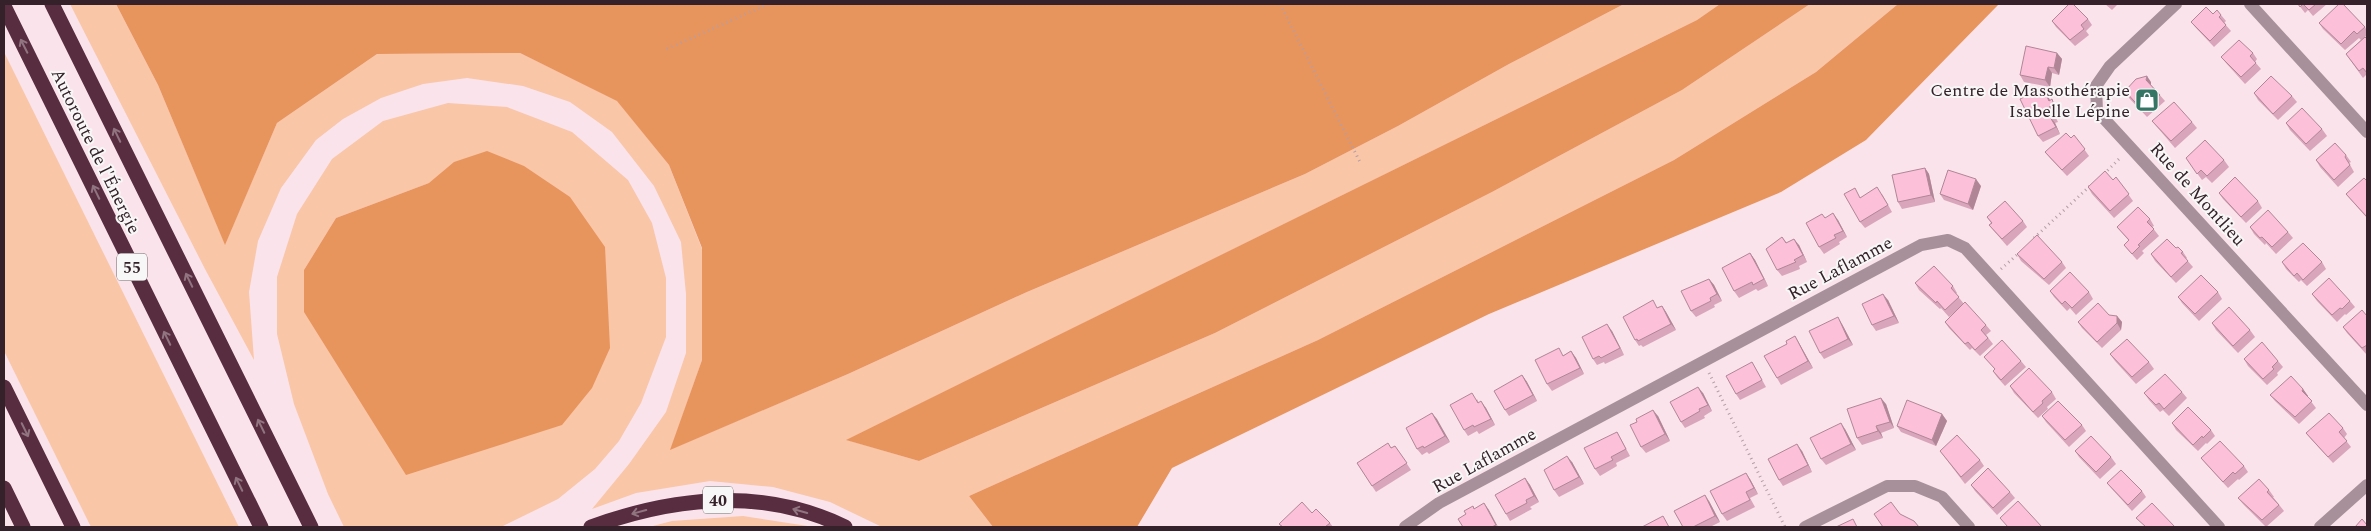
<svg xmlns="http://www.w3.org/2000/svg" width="2371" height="531" font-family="Spectral,serif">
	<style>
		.green { fill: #f9c6a7; fill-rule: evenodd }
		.forest { fill: #e8945d }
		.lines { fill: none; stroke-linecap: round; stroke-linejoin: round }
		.path { stroke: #b49ea6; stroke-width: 3; stroke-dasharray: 1 4; stroke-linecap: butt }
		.minor { stroke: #a79099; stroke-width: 12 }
		.highway { stroke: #582d40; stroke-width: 15 }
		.wall { fill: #d9a5ba }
		.shaded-wall { fill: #b08697 }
		.building { fill: #fcc0d8; stroke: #b08697 }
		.oneway { stroke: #907480 }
		.labels { text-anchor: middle; stroke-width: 4; stroke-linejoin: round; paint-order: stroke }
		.shield { fill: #f7f7f7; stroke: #6f6167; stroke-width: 1 }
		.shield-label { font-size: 16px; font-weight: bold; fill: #352129 }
		.poi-label { font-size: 18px; fill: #352129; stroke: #f7f7f7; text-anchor: end }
		.street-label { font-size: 18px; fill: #352129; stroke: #f7f7f7 }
	</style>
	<rect width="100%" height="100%" fill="#fae3eb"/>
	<g class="green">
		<path d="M70,4h46l42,81 67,159 52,-121 100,-69 143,-1 97,47 52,65 33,84v111l-31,89 177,-75 179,-82 278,-118 93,-48 111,-62 115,-60h96l-23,16 -850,420 72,21 296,-128 277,-141 190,-102 128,-86h88l-82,68 -142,88 -356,180 -349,156 24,31h-111l-52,-25 -57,-15 -63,-6 -74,12 -44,16 37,-45 37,-52 20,-59v-59l-5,-52 -27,-56 -42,-54 -42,-30 -47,-16 -56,-8 -44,6 -42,14 -38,21 -27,21 -35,48 -23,53 -9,51 5,68 -49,-91z"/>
		<path d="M4,52l235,475h-148l-87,-176z"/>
		<path d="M448,103l59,4 65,25 56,48 24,43 14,55v59l-25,66 -22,38 -24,28 -37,30 -57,28h-157l-16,-33 -34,-90 -17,-70v-57l20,-63 35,-55 51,-38zM429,183l-125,87 32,-52z"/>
		<path d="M743,516l71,11h-165l23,-6z"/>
	</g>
	<g class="forest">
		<path d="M116,4h1508l-115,60 -111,62 -93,48 -278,118 -179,82 -178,76 32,-90v-112l-33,-83 -52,-64 -97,-48 -143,1 -100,69 -52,122 -67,-160z"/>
		<path d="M1720,4h90l-128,86 -190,102 -277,141 -296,128 -73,-21 851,-420z"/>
		<path d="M1898,4h101l-133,136 -85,52 -292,122 -317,154 -35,59h-144l-24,-31 349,-156 356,-180 142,-88z"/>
		<path d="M487,151l37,15 46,31 35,50 5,101 -18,40 -30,37 -156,50 -102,-163v-42l32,-52 93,-35 25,-21z"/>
	</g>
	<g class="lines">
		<g class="path">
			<path d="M1280,4l81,160"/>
			<path d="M667,49l101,-45"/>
			<path d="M2104,174l17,-17"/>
			<path d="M2034,238l56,-52"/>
			<path d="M2001,269l18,-16"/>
			<path d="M1709,373l76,154"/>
		</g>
		<g class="minor">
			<path d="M2176,4l-66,62 -14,20 1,25 270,294"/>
			<path d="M2250,4l117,128"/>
			<path d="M1405,527l34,-24 482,-258 27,-5 17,8 254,279"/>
			<path d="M1805,527l82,-41h28l27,11 27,30"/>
			<path d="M2320,527l47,-42"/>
		</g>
		<g class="highway">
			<path d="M52,4l259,523"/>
			<path d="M4,6l257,521"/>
			<path d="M4,387l69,140"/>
			<path d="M4,488l19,39"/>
			<path d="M591,527c83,-30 173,-40 254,0"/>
		</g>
	</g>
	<g class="wall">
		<path d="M2105,4h13l-6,6z"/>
		<path d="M2298,4h29l-14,12 -5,-6 -3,3z"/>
		<path d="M2213,14l8,1 5,6 -2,2 7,8 -17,16 -18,-19 -5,-6z"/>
		<path d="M2088,19l4,6 -6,6 3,4 -14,11 -19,-19 -4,-6z"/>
		<path d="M2319,23l46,4 2,4v4l-2,2 2,2v35l-4,4 -17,-24 15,-14 -2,-2 -14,12 -22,-21z"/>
		<path d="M2057,53l5,6 -3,16 -7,-2 -2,14 -26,-5 -4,-7z"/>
		<path d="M2253,53l4,6 -2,3 6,7 -16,15 -19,-21 -5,-6z"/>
		<path d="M2151,82v3l14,16 -18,16 -18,-19 -4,-7z"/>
		<path d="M2254,93l38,3 5,6 -19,18 -20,-20z"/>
		<path d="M2047,94l3,6 6,6 3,5 -5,3 4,8 -3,1 5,11 -17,8 -5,-6z"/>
		<path d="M2152,121l40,1 5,6 -22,20 -18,-21z"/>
		<path d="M2286,123l36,6 5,7 -17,15 -20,-21z"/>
		<path d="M2074,135l15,21 -22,20 -17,-18 -5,-6 26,-14z"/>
		<path d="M2346,155l5,7 -2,1 5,9 -16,15 -18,-20 -4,-7z"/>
		<path d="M2186,158l38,2 5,7 -17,16 -6,-6 -4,3z"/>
		<path d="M1925,168l4,6 6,28 -33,7 -4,-7z"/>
		<path d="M2116,177l17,24 -19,17 -22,-24 -4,-7 25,-7z"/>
		<path d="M2367,181v37l-16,-18 -5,-6z"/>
		<path d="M1981,186l-8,24 -29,-10 -4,-6z"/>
		<path d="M2219,193l39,8 4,7 -16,15 -23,-24z"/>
		<path d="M1882,194l10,18 -27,16 -5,-6 1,-25z"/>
		<path d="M1987,217l36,4 4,6 -20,19 -13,-15 -5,-6 2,-2z"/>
		<path d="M1825,218l13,2 9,17 -8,5 1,2 -16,10 -5,-7z"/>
		<path d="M2150,219l4,7 -2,1 7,9 -17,15 2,2 -7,7 -8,-9 -5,-6 5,-4 -12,-14z"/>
		<path d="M2250,227l38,5 5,6 -17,16 -10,-11 -1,2 -11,-11z"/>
		<path d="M1782,237l5,6 12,2 8,17 -8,4 1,3 -18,7 -5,-6z"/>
		<path d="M2176,248l7,4 4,6 -1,1 7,8 -17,16 -21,-22 -4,-7z"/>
		<path d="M1750,253l5,7 13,26 -10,5 -2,-2 -17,9 -5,-7z"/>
		<path d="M2017,254l45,8 4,6 -17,17 -28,-24z"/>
		<path d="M2282,262h40l4,7 -19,17 -6,-6 -2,2 -13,-13z"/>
		<path d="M1709,279l5,6 8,16 -8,4 1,2 -19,10 -5,-6z"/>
		<path d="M1915,283l38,3 4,7 -1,1 8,10 -15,13 -8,-9 -1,1 -21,-19z"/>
		<path d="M2050,291l39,1 4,7 -17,16 -6,-7 -3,3 -13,-14z"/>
		<path d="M2218,292l4,7 -23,22 -17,-18 -4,-6z"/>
		<path d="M2312,294l38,7 5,6 -9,8 -1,-1 -8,8 -20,-21z"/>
		<path d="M1888,300l11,23 -23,8 -4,-6z"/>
		<path d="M1662,306l4,6 10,18 -33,17 -2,-2 -2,1 -4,-6 23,-33z"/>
		<path d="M2117,316l5,6 -1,8 -19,18 -20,-20 -4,-6z"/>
		<path d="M2367,316v39l-20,-22 -4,-6z"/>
		<path d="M1945,322l41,3 5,6 -5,4 7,9 -13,12 -8,-8 -2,2 -21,-22z"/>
		<path d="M2212,323l38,7 5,7 -17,16 -22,-23z"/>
		<path d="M1842,324l11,21 -29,14 -4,-6z"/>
		<path d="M1612,331l12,24 -19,9 -1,-2 -7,3 -4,-6z"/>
		<path d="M1795,336l4,7 14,25 -32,17 -4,-7 10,-34z"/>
		<path d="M1571,351l5,7 8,16 -32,17 -5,-7 17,-29z"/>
		<path d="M2110,354l39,8 5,7 -18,15 -21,-23z"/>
		<path d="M1984,357l37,4 5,6 -21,19 -8,-9 -4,-6 2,-2z"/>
		<path d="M2244,359l34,2 5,6 -6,6 1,2 -11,10 -19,-19z"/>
		<path d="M1752,362l4,7 10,18 -26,13 -4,-6z"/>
		<path d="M1522,375l5,7 10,19 -28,15 -4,-6z"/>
		<path d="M2010,386l42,6 4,7 -9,8 1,2 -10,9 -24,-25z"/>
		<path d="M2303,389l5,7h-1l9,12 -17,16 -24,-23 -5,-6z"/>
		<path d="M2182,392l5,6 -18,18 -6,-6 -3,2 -11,-12 -5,-7z"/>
		<path d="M1703,393l9,18 -8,5 1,2 -20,10 -4,-6z"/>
		<path d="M1477,399l2,4 7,5 9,17 -16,9 -2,-3 -9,5 -4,-6z"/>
		<path d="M1886,404l8,24 -13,5 2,5 -21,7 -5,-7z"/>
		<path d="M1432,413l18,29 -21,12 -2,-2 -5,3 -5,-6z"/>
		<path d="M1942,414l5,7 -11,25 -35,-14 -4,-6z"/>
		<path d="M1658,416l12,25 -24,12 -5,-6 -4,-25z"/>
		<path d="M2042,416l40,9 4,6 -17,16 -23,-25z"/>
		<path d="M2172,423l39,7 4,6 -8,8 -1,-1 -8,8 -22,-21z"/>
		<path d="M2343,428l4,6 -3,4 7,9 -18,16 -22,-24 -5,-6z"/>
		<path d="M1845,429l11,21 -30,15 -5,-6z"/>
		<path d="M1617,432l4,7 9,17 -14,7 1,3 -17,10 -5,-7z"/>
		<path d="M1395,446l16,24 -35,22 -19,-29z"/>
		<path d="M1802,451l10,21 -29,14 -4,-6z"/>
		<path d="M1940,451l40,9 4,6 -19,18z"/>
		<path d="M2075,451l36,6 5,7 -16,15 -21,-22z"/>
		<path d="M2201,458l43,8 4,6 -9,8 -1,-1 -10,9 -22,-24z"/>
		<path d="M1572,462l12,22 -25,13 -5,-7z"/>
		<path d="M1525,478l5,7 9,17 -9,5 2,2 -22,12 -4,-7z"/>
		<path d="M1750,479l8,15 -8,4 5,9 -28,14 -5,-7z"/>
		<path d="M2107,483l35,8 4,6 -14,14 -20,-22z"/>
		<path d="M1971,485l39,7 5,6 -18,17 -22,-24z"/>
		<path d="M2269,490l5,7h-1l11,14 -18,16 -23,-23 -5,-6z"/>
		<path d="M1709,501l11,21 -10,5h-27z"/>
		<path d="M1330,523l3,4h-51l-3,-3z"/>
	</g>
	<g class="shaded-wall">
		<path d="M2057,53l5,6 -3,16 -5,-7z"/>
		<path d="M2048,67l4,6 -2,14 -5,-7z"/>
		<path d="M2147,76l4,6v4l-5,-6z"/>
		<path d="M2043,88l4,6 6,13 -4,-6z"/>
		<path d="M2050,117l5,6 5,11 -4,-7z"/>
		<path d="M1925,168l4,6 6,28 -4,-7z"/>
		<path d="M1976,179l5,7 -8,24 -5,-6z"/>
		<path d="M1833,213l5,7 9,17 -4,-6z"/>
		<path d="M1794,239l5,6 8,17 -4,-7z"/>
		<path d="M1750,253l5,7 13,26 -4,-7z"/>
		<path d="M1709,279l5,6 8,16 -5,-7z"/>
		<path d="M1883,294l5,6 11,23 -5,-7z"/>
		<path d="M1662,306l4,6 10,18 -5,-6z"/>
		<path d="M2117,316l5,6 -1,8 -4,-7z"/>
		<path d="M1838,317l4,7 11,21 -5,-6z"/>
		<path d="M1607,324l5,7 12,24 -4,-7z"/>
		<path d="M1795,336l4,7 14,25 -5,-7z"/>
		<path d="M1571,351l5,7 8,16 -4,-6z"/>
		<path d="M1522,375l5,7 10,19 -4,-6z"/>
		<path d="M1698,387l5,6 9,18 -4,-6z"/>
		<path d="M2303,389l5,7 -2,1 -4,-6z"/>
		<path d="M1881,398l5,6 8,24 -4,-6z"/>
		<path d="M1481,401l5,7 9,17 -4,-6z"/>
		<path d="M1653,410l5,6 12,25 -5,-7z"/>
		<path d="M1432,413l5,6 13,23 -5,-6z"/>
		<path d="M1942,414l5,7 -11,25 -4,-6z"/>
		<path d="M1841,423l4,6 11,21 -5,-6z"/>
		<path d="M1876,426l5,7 2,5 -5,-7z"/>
		<path d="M1797,444l5,7 10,21 -4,-7z"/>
		<path d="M1567,456l5,6 12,22 -5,-7z"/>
		<path d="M1746,473l4,6 8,15 -4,-6z"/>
		<path d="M1525,478l5,7 9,17 -5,-6z"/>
		<path d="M1705,495l4,6 11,21 -5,-6z"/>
		<path d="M1484,503l5,7 9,17 -2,-2z"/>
	</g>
	<g class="building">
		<path d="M2069,4h4l15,15 -7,6 3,4 -14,11 -18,-19z"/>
		<path d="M2298,4h18l-7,6 -6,-6 -3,3z"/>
		<path d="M2339,4h4l22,23 -8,7 -3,-3 -13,13 -22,-21z"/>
		<path d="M2206,7l7,7 4,-4 4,5 -2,2 7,8 -16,16 -19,-19z"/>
		<path d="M2365,37l2,2v34l-4,-5 -4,3 -13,-17z"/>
		<path d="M2239,40l14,13 -3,3 6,7 -15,14 -20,-20z"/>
		<path d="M2026,46l31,7 -3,15 -6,-1 -3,13 -25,-5z"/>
		<path d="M2147,76l-1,4 14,15 -17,16 -18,-20 11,-12z"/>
		<path d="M2271,76l21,20 -19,18 -19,-21z"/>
		<path d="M2043,88l6,13 3,-2 2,6 -5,2 4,8 -3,2 6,10 -18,9 -18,-37z"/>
		<path d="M2174,102l18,20 -21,19 -19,-20z"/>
		<path d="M2302,108l20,21 -16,15 -20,-21z"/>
		<path d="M2066,133l5,5 3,-3 11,14 -23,21 -17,-18z"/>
		<path d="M2205,140l19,20 -17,16 -6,-6 -4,4 -11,-16z"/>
		<path d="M2335,143l11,12 -1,2 5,8 -16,15 -18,-20z"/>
		<path d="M1925,168l6,27 -33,7 -6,-27z"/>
		<path d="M1948,170l28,9 -8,25 -28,-10z"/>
		<path d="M2105,171l8,9 3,-3 13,17 -19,17 -22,-24z"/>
		<path d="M2235,177l23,24 -17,16 -22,-24z"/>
		<path d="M2364,178l3,3v36l-21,-23z"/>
		<path d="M1877,187l11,18 -28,17 -16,-28 11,-6 5,10z"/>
		<path d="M2005,201l18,20 -21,18 -13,-14 3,-2 -5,-6z"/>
		<path d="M2138,207l12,12 -3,3 7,7 -16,16 2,1 -8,8 -8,-9 5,-5 -12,-13z"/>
		<path d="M2268,210l20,22 -16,15 -10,-10 -2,1 -10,-11z"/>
		<path d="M1833,213l10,18 -9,4 2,3 -17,9 -13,-24 16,-9 3,4z"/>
		<path d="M2037,235l25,27 -18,17 -27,-25z"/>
		<path d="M1782,237l4,6 8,-4 9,16 -9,5 2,2 -19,8 -11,-21z"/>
		<path d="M2167,239l9,9 2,-1 5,5 -2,1 7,8 -17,16 -20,-23z"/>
		<path d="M2303,243l19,19 -19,18 -6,-7 -3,3 -12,-14z"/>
		<path d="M1750,253l14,26 -11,6 -1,-3 -18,9 -12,-23z"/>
		<path d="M1934,266l19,20 -2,2 8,9 -14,13 -8,-9 -1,2 -21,-20z"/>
		<path d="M2070,272l19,20 -17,16 -7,-7 -3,3 -12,-13z"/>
		<path d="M2201,275l17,17 -23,22 -17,-17z"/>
		<path d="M2329,278l21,23 -8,8 -2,-1 -8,7 -20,-21z"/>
		<path d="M1709,279l8,15 -7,4 1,3 -20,10 -10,-20z"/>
		<path d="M1883,294l11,22 -22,9 -10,-21z"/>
		<path d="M1653,300l4,8 5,-2 9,18 -33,17 -1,-2 -2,1 -12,-23z"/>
		<path d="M1965,302l21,23 -5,5 7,8 -13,12 -7,-8 -3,2 -20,-22z"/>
		<path d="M2098,303l11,12 8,1v7l-20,19 -19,-20z"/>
		<path d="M2229,307l21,23 -17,16 -21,-23z"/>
		<path d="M2362,310l5,6v29l-5,3 -19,-21z"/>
		<path d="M1838,317l10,22 -28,14 -11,-22z"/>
		<path d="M1607,324l13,24 -19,10 -2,-2 -6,3 -11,-22z"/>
		<path d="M1795,336l13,25 -31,17 -13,-22 23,-12 -1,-3z"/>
		<path d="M2127,339l22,23 -17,15 -22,-23z"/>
		<path d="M2002,340l19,21 -20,19 -8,-9 2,-2 -11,-12z"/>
		<path d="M2262,342l16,19 -6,6 2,2 -11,10 -19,-20z"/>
		<path d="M1559,348l4,8 8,-5 9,17 -33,16 -12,-24z"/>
		<path d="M1752,362l10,18 -26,14 -10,-18z"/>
		<path d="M2029,368l23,24 -10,9 1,2 -10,9 -23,-26z"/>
		<path d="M2165,374l17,18 -18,17 -5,-6 -3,2 -12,-12z"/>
		<path d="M1522,375l11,20 -28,15 -11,-19z"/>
		<path d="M2291,376l12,13 -1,2 10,10 -17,16 -25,-22z"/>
		<path d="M1698,387l10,18 -9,4 1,2 -19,11 -11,-20z"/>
		<path d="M1472,393l6,10 3,-2 10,18 -17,8 -1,-2 -9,5 -14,-25z"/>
		<path d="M1881,398l9,24 -14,4 2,5 -21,7 -10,-29z"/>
		<path d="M1907,400l35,14 -10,26 -35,-14z"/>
		<path d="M2058,401l24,24 -17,15 -23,-24z"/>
		<path d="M2188,407l23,23 -8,8 -1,-2 -9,9 -21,-22z"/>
		<path d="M1653,410l12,24 -24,13 -11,-22 7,-3 -1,-3z"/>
		<path d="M1432,413l13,23 -21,12 -1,-2 -6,3 -11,-21z"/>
		<path d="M2329,413l14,15 -4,4 8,9 -19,16 -22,-24z"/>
		<path d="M1841,423l10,21 -30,15 -11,-21z"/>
		<path d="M1617,432l9,17 -15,8 2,3 -18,9 -11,-21z"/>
		<path d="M1957,435l23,25 -19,17 -21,-26z"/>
		<path d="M2091,436l20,21 -15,15 -21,-21z"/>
		<path d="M2220,441l24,25 -9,8 -2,-2 -10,10 -22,-24z"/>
		<path d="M1388,443l3,5 4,-2 12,17 -35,23 -15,-23z"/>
		<path d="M1797,444l11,21 -29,15 -11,-21z"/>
		<path d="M1567,456l12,21 -25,13 -10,-20z"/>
		<path d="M1988,468l22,24 -17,16 -22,-23z"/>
		<path d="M2121,470l21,21 -14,14 -21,-22z"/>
		<path d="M1746,473l8,15 -8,4 4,8 -28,14 -12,-23z"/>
		<path d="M1525,478l9,18 -8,4 1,3 -21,11 -11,-19z"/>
		<path d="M2259,479l10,11 -2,2 12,13 -17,15 -24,-22z"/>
		<path d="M1705,495l10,21 -22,11h-10l-9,-16z"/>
		<path d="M2018,501l24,26h-34l-8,-9z"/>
		<path d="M1302,502l10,11 4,-4 14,14 -5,4h-42l-4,-3z"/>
		<path d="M1891,502l9,12 14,7 5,6h-36l-9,-13z"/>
		<path d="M1484,503l12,22 -4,2h-29l-5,-8 8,-5 -2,-3 9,-5 1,3z"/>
		<path d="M2152,503l23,24h-29l-10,-9z"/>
		<path d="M1663,516l6,11h-27z"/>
		<path d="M1853,519l4,8h-21z"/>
		<path d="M2362,519l5,6v2h-12z"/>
	</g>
	<defs><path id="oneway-shaft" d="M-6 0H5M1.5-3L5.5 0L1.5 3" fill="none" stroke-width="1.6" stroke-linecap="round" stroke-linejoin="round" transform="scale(1.25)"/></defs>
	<g class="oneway">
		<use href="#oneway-shaft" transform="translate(24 46) rotate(-117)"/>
		<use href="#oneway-shaft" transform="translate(117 135) rotate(-116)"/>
		<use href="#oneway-shaft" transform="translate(96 192) rotate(-116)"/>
		<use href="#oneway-shaft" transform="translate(189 280) rotate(-116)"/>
		<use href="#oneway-shaft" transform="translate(167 338) rotate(-116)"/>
		<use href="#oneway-shaft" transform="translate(261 426) rotate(-116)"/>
		<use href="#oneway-shaft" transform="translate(25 430) rotate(64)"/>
		<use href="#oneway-shaft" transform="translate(239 484) rotate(-116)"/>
		<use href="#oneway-shaft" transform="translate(800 511) rotate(-164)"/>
		<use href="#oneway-shaft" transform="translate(639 512) rotate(165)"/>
	</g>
	<defs>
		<g id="shop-square" transform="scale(1.25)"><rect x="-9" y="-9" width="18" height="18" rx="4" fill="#357564" stroke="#f7f7f7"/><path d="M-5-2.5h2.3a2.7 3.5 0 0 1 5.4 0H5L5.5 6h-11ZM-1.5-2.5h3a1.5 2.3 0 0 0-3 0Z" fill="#fff"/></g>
	</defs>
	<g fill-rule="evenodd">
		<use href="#shop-square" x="2147" y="100"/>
	</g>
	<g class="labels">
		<g class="shield">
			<rect x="117" y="253.5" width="30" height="27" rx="4"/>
			<rect x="703" y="486.5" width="30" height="27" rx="4"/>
		</g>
		<g class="shield-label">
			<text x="132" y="273">55</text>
			<text x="718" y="506">40</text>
		</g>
		<g class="poi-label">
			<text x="2130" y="96">Centre de Massothérapie<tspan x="2130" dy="21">Isabelle Lépine</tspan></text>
		</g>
		<g class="street-label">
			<text transform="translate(96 151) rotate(64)" y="6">Autoroute de l'Énergie</text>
			<text transform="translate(2198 194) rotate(48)" y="6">Rue de Montlieu</text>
			<text transform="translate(1840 268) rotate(-28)" y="6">Rue Laflamme</text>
			<text transform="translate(1484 460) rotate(-29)" y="6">Rue Laflamme</text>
		</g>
	</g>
	<rect width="2371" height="531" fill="none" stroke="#352129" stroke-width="10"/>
</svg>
